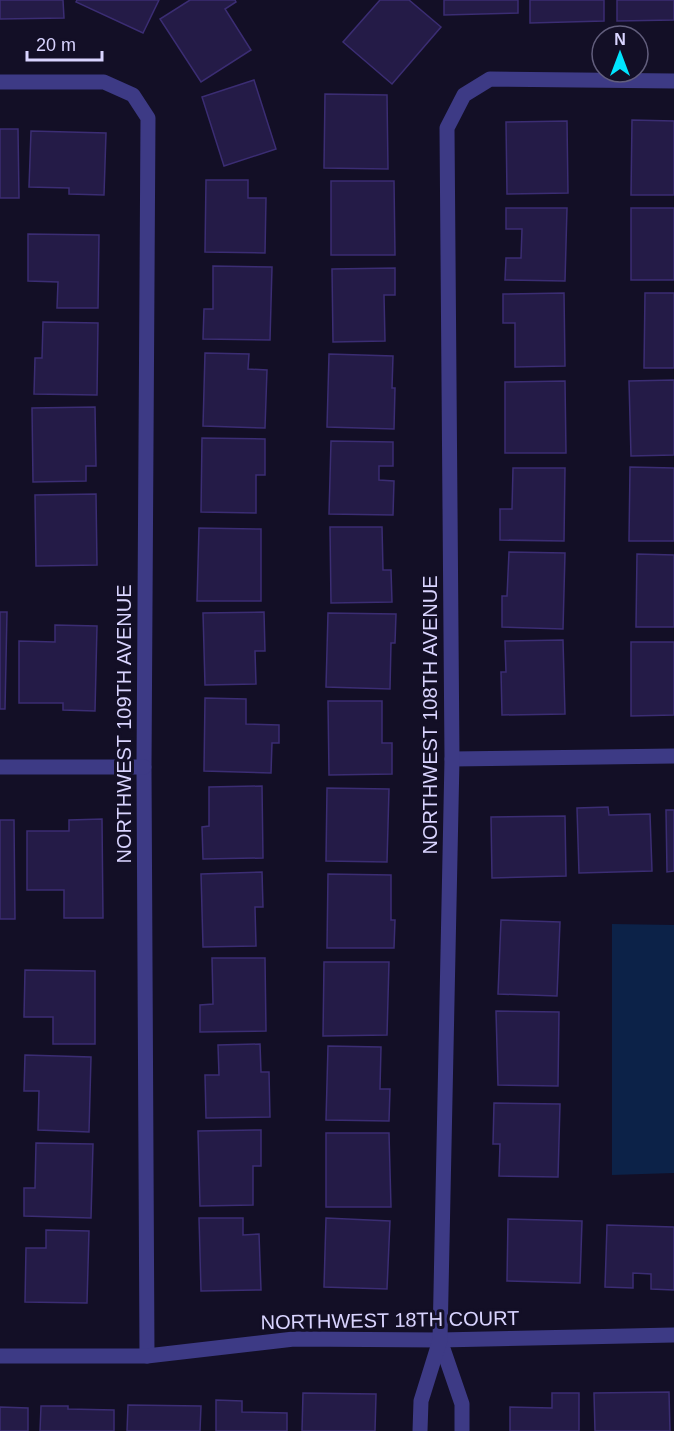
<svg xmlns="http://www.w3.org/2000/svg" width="674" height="1431" font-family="Helvetica,sans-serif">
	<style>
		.water { fill: #0c2248 }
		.building { fill: #241b47; stroke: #3b2d73; stroke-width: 1.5 }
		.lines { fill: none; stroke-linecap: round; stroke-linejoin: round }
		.minor { stroke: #3d3a85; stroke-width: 15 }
		.labels { text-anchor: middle; stroke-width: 6; stroke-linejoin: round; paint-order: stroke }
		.street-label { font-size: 20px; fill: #d9d4ff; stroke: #130f26 }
	</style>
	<rect width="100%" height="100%" fill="#130f26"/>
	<path class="water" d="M612,924l62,1v248l-62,2z"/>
	<g class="building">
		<path d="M0,0h63l1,18 -64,1z"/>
		<path d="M77,0h82l-16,33 -67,-31z"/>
		<path d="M190,0h45l1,2 -11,7 26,41 -50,32 -41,-63z"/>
		<path d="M380,0h29l32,27 -49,57 -49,-42z"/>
		<path d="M444,0h74v13l-74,2z"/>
		<path d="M530,0h74v21l-74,2z"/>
		<path d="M617,0h57v20l-57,1z"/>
		<path d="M254,80l22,69 -52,17 -22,-69z"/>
		<path d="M325,94l62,1 1,74 -64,-1z"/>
		<path d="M632,120l42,1v74h-43z"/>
		<path d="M567,121l1,72 -61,1 -1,-72z"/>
		<path d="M0,129h18l1,69h-19z"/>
		<path d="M31,131l75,2 -2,62 -35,-1v-6l-40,-1z"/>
		<path d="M206,180h42v18h18l-1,55 -60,-1z"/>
		<path d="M331,181h63l1,74h-64z"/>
		<path d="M506,208h61l-2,73 -60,-1 1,-22h15l1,-29h-16z"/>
		<rect x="631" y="208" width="43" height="72"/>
		<path d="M28,234l71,1 -1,73h-41l1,-26 -30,-1z"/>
		<path d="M213,266l59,1 -2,73 -67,-1 1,-30h9z"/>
		<path d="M395,268v27h-11l1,46 -52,1 -1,-73z"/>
		<path d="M564,293l1,73 -50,1v-44h-12v-29z"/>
		<path d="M645,293h29v75h-30z"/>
		<path d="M43,322l55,1 -1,72 -63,-1 1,-36h7z"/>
		<path d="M205,353l44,1 -1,15 19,1 -2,58 -62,-2z"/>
		<path d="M329,354l64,2 -1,32h3l-1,41 -67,-2z"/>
		<path d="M674,380v75l-43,1 -2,-75z"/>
		<path d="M565,381l1,72h-61v-71z"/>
		<path d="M95,407l1,59h-10v15l-53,1 -1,-74z"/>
		<path d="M202,438l63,1v36h-9v38l-55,-1z"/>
		<path d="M331,441l62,1v24h-14v14l15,1 -1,34 -64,-1z"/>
		<path d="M630,467l44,1v73h-45z"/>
		<path d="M513,468h52l-1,73 -64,-1v-31h12z"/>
		<path d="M96,494l1,71 -61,1 -1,-71z"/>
		<path d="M330,527h52l1,43h8l1,32 -61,1z"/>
		<path d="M199,528l62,1v72h-64z"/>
		<path d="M509,552l56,1 -2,76 -61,-2v-31h5z"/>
		<path d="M637,554l37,1v72h-38z"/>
		<path d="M0,612h7l-2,97h-5z"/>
		<path d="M264,612l1,39h-10l1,33 -51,1 -2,-72z"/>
		<path d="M328,613l68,1 -1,29h-4l-1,46 -64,-2z"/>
		<path d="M55,625l42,1 -2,85 -32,-1v-7h-44v-62l36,1z"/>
		<path d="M563,640l2,74 -63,1 -1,-43h5l-1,-31z"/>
		<path d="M631,642h43v73l-43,1z"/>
		<path d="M205,698l41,1v25l33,1v18h-7l-1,30 -67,-2z"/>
		<path d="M328,701h54v42h10v31l-63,1z"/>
		<path d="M262,786l1,72 -60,1 -1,-32 7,-1v-39z"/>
		<path d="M327,788l62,1 -2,73 -61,-1z"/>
		<path d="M608,807l1,8 41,-1 2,57 -73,2 -2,-65z"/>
		<path d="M666,810h8v61l-7,1z"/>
		<path d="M565,816l1,60 -74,2 -1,-61z"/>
		<path d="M102,819l1,99h-39v-28h-37v-59h42v-11z"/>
		<path d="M0,820h14l1,99h-15z"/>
		<path d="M262,872l1,35h-8l1,39 -53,1 -2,-73z"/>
		<path d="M328,874l63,1v45h4l-1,28h-67z"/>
		<path d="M501,920l59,2 -3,74 -59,-2z"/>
		<path d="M212,958h53l1,73 -66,1v-27l13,-1z"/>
		<path d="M324,962h65l-2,73 -64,1z"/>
		<path d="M25,970l70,1v73h-42v-27h-29z"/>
		<path d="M496,1011l63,1 -1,74 -60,-1z"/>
		<path d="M260,1044l1,28h8l1,45 -64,1 -1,-43h14l-1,-30z"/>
		<path d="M328,1046l53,1 -1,42h10l-1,32 -63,-1z"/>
		<path d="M25,1055l66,2 -2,75 -51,-2 1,-39h-15z"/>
		<path d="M494,1103l66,1 -2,73 -59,-1 1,-32h-7z"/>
		<path d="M261,1130v36h-8v39l-53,1 -2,-75z"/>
		<path d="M326,1133h63l2,74h-65z"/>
		<path d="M36,1143l57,1 -2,74 -67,-2v-28h11z"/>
		<path d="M199,1218h44v17l16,-1 2,56 -60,1z"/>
		<path d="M326,1218l64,3 -3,68 -63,-2z"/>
		<path d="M508,1219l74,2 -2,62 -73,-2z"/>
		<path d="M607,1225l67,2v63l-23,-1v-15l-18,-1v15l-28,-1z"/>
		<path d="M46,1230l43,1 -2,72 -62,-1 1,-54h20z"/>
		<path d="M669,1392l1,39h-75l-1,-38z"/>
		<path d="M303,1393l73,1 -1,37h-73z"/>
		<path d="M552,1393h27v38h-69v-24l42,1z"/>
		<path d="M216,1400l26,1v11l45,1v18h-71z"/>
		<path d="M128,1405l73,1 -1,25h-73z"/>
		<path d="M41,1406h27v3l46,1v21h-74z"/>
		<path d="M0,1407l28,1v23h-28z"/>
	</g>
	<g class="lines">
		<g class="minor">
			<path d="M0,82h104l29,13 15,23 -4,649 3,589"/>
			<path d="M452,759l222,-3"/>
			<path d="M0,767h144"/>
			<path d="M440,1340l22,64v27"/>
			<path d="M0,1356h147l147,-17 146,1 234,-5"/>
			<path d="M420,1431l1,-30 19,-61 12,-581 -5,-631 17,-33 26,-16 184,2"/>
		</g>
	</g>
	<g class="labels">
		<g class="street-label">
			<text transform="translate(430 715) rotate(-90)" y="7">NORTHWEST 108TH AVENUE</text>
			<text transform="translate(124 724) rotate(-90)" y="7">NORTHWEST 109TH AVENUE</text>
			<text transform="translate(390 1320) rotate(-1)" y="7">NORTHWEST 18TH COURT</text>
		</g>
	</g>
	<g transform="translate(620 54)"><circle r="28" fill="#130f26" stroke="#625e7d" stroke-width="1.5"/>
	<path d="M0-4.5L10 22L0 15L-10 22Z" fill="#00e5ff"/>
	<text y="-9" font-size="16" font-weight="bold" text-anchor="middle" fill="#d9d4ff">N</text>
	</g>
	<path d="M27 51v9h75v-9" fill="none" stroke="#d9d4ff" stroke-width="3"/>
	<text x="36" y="51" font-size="18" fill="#d9d4ff" stroke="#130f26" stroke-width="4.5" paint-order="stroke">20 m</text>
</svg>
